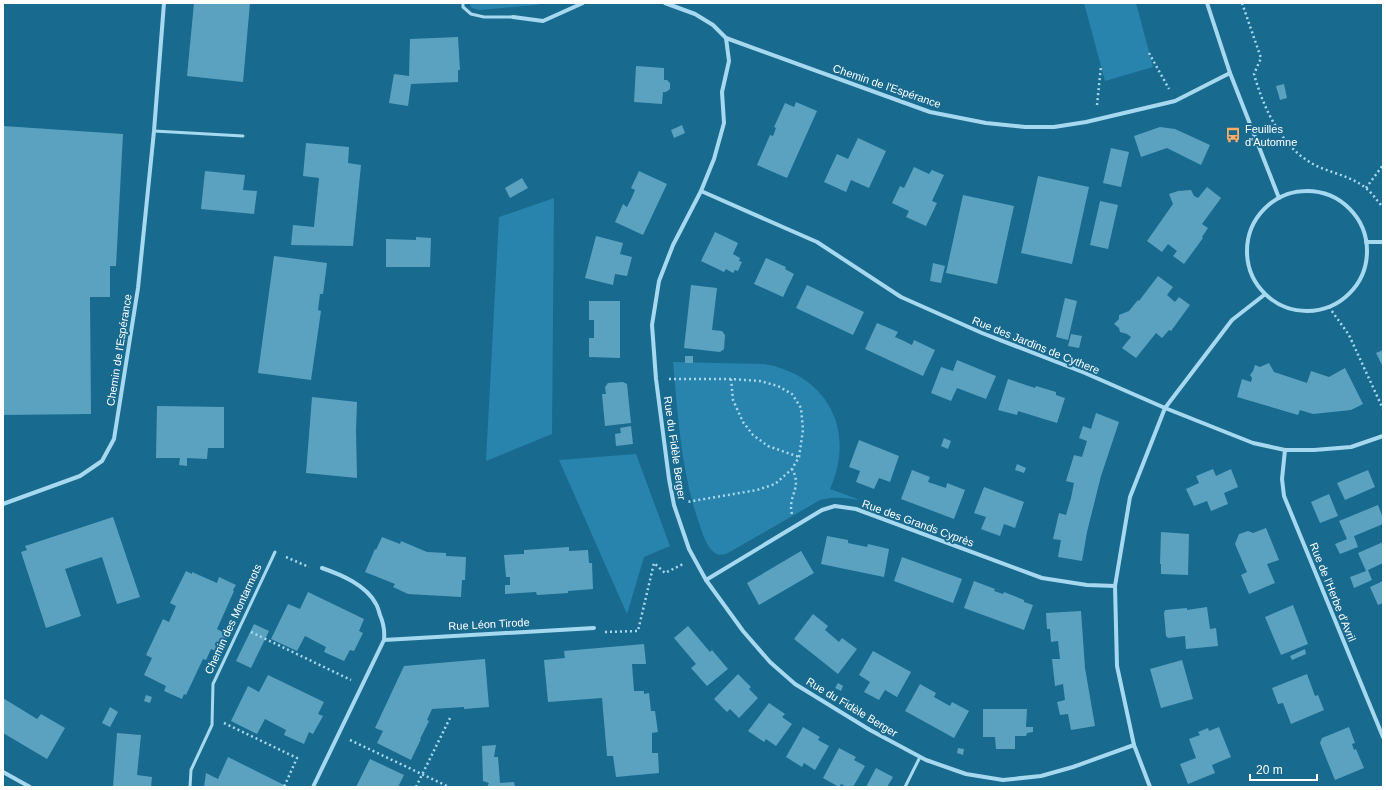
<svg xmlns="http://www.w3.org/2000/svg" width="1386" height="790" font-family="Helvetica,sans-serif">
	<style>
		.green { fill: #2884ac }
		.building { fill: #5ba2c1 }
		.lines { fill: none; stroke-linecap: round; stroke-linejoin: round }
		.path { stroke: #a6d9ef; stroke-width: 2.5; stroke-dasharray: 2 3; stroke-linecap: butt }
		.service { stroke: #a6d9ef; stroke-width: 3 }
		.minor { stroke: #a6d9ef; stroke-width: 4 }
		.labels { text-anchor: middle; stroke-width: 4; stroke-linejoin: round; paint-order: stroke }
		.street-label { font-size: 11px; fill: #fff; stroke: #196a8f }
		.poi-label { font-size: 11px; fill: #fff; stroke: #196a8f; text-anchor: start }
	</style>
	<rect width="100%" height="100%" fill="#196a8f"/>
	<g class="green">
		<path d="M469,3h73l-5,2 -57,5 -8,-2z"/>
		<path d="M1084,3h52l17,64 -48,14z"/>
		<path d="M554,198l-2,236 -66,27 13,-244z"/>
		<path d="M673,362l91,2c64,11 92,67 66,125l30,11c-14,-2 -26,-4 -40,0l-92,53c-5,2 -10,3 -14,-1 -8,-6 -12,-20 -15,-29 -18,-52 -21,-106 -26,-161z"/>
		<path d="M636,454l34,92 -26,11 -17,57 -68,-154z"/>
	</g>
	<g class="building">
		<path d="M194,3h56l-7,79 -56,-6z"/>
		<path d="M458,37l2,33h-2v12l-47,2 -3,22 -19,-3 5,-29 15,2 1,-37z"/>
		<path d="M636,66l28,2v12h3l3,3v6l-4,3h-3l-1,12 -28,-2z"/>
		<path d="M1284,84l3,14 -7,2 -4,-14z"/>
		<path d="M796,102l21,9 -30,67 -30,-13 13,-30 3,1 3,-8 -2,-1 11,-24 9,4z"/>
		<path d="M682,125l3,8 -11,5 -3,-8z"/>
		<path d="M3,126l120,8 -7,132h-6v31h-20l1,117 -88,1z"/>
		<path d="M1160,127l15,2 35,16 -9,20 -34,-17 -26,9 -7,-21z"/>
		<path d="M858,138l28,13 -17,37 -18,-8 -5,12 -22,-10 13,-28 11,5z"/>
		<path d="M306,143l43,4 -1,16 13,2 -8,81 -62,-1 2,-20 21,2 5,-49 -16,-2z"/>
		<path d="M1111,148l18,4 -8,35 -18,-4z"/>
		<path d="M914,167l15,7 3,-4 12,5 -12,26 5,2 -11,23 -20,-9 3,-6 -17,-8 8,-17 4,2z"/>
		<path d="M205,171l40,4 -2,15 14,1 -3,23 -53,-5z"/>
		<path d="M639,171l28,13 -24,51 -28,-13 8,-18 4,3 5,-10 3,-7 -4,-2z"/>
		<path d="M1038,176l51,11 -17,77 -51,-11z"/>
		<path d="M522,178l6,10 -18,10 -5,-10z"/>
		<path d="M1207,187l14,11 -19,26 6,4 -6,9 1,1 -19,26 -11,-8 4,-5 -9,-7 -6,8 -15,-11 26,-37 -4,-10 9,-3 13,-1 3,6 4,2z"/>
		<path d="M963,195l51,11 -17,78 -51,-11z"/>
		<path d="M1100,201l18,4 -10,44 -18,-4z"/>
		<path d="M715,232l23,11 -5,11 7,4 -1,3 3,1 -4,9 -3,-1 -2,3 -7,-4 -2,3 -23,-11z"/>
		<path d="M596,236l27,7 -3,11 12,3 -5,19 -12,-2 -2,11 -28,-7z"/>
		<path d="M416,237l15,1 -1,29h-44v-28l30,1z"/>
		<path d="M274,256l53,7 -4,31h-3l-2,16 3,1 -10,69 -53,-7z"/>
		<path d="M766,258l20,9 -1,2 9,5 -11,23 -29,-13z"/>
		<path d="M933,263l12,3 -4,17 -11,-2z"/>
		<path d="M1158,276l15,11 -6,8 8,7 4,-5 11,8 -19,26 -2,-1 -7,8 -6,-5 -20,25 -14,-10 9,-11 -4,-3 -7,-2 -1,-4 -5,-4 5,-5v-4l10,-4 9,-11 1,1z"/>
		<path d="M691,285l26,3 -5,42 10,1 3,4 -1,14 -4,3 -36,-4z"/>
		<path d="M807,285l57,27 -11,23 -57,-27z"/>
		<path d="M1065,298l12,3 -9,39 -12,-3z"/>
		<path d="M589,301h31v57l-31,-1v-19h5v-18h-5z"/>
		<path d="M877,323l21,9 -3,5 9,4 8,4 2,-5 21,10 -12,26 -58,-27z"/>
		<path d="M1071,334l11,2 -3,12 -11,-2z"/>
		<path d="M1383,350v17l-7,-14z"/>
		<rect x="685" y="356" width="8" height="7"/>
		<path d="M957,360l39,16 -10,23 -29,-11 -6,13 -20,-8 10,-26 12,4z"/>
		<path d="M1269,363l5,9 33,11 4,-12 18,6 16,-9 18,36 -12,6 -38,4 -13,-4 -2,5 -61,-18 5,-18 9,3 1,-4 -2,-3 3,-4 2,-6 5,2z"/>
		<path d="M1008,379l27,9 1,-2 20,6v3l9,3 -8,25 -39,-12 -1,4 -19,-5z"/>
		<path d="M623,382l4,2 4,39 -26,3 -3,-32h4l-1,-7 3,-4z"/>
		<path d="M312,397l45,5 -1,28 1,48 -51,-5z"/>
		<path d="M157,406l67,1v41h-16l-1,11 -20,-1v8l-8,-1 1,-7h-24z"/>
		<path d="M1096,413l23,9 -18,54 -14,56 -5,29 -24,-4 3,-17 -8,-1 6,-26 7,2 5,-17 3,-15 -8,-2 8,-26 8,2 5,-16 -8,-3 4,-12 8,3z"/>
		<path d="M631,426l2,18 -17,2 -1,-12 6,-1 -1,-5z"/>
		<path d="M944,438l7,3 -3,8 -7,-3z"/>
		<path d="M859,440l40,16 -9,26 -11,-4 -5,11 -18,-7 4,-11 -11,-4z"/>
		<path d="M1017,464l9,4 -2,5 -9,-3z"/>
		<path d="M1213,469l3,7 15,-7 7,18 -14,6 4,11 -17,7 -4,-10 -13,5 -8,-17 13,-6 -3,-7z"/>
		<path d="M912,470l18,7 -2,5 18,6 1,-5 18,7 -11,29 -53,-20z"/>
		<path d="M1368,470l7,17 -30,13 -8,-17z"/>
		<path d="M984,487l40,15 -9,26 -11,-4 -4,12 -19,-7 5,-12 -12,-4z"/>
		<path d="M1329,494l9,22 -18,7 -9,-21z"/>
		<path d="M1378,505l5,13v6l-29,12 4,11 -18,7 -5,-10 12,-5 -8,-18z"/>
		<path d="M113,517l27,80 -23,7 -15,-47 -37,12 16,47 -35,12 -25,-76 6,-2 -2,-4z"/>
		<path d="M1266,528l13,32 -12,4 8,19 -26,11 -8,-19 6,-3 -12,-28 4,-10 9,-3 5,2z"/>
		<path d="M1161,532l28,2 -1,41 -27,-1v-10h-1z"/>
		<path d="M827,536l21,4v3l19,4 1,-3 21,5 -5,28 -63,-13z"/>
		<path d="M382,537l18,7 1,-3 26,11 19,1v3l20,1 -1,23h-3l-1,17 -53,-3 -15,-7 2,-3 -30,-12 10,-23 1,1z"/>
		<path d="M1383,542v21l-15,7 4,10 -18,8 -4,-11 16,-6 -8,-18z"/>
		<path d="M569,547v4l19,-1 1,13h3l1,26 -25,2v2l-31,2 -1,-3 -31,2v-9h5v-8h-4l-2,-22 20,-1v-4z"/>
		<path d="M801,551l13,22 -55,32 -12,-22z"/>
		<path d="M902,557l60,22 -9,24 -59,-22z"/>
		<path d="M186,571l6,3v-2l25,11 2,-6 17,8 -3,5 1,1 -17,38 11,6 -9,18 -8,-4 -5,11 -3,-1 -17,36 -2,-1 -2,5 -18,-8 2,-5 -22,-11 8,-17 -6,-3 17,-36 6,3 7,-16 -6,-3z"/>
		<path d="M974,581l21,8 -1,2 9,3 1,-2 20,8v2l9,3 -9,25 -60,-22z"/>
		<path d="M1383,581v22l-5,2 -8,-18z"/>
		<path d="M308,592l56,27 -5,12 4,2 -9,18 -4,-1 -6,11 -20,-9 2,-5 -21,-11 -8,15 -26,-12 17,-35 12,5z"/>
		<path d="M1293,605l15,39 -27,11 -16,-38z"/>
		<path d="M1207,607l3,22 6,-1 2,18 -32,3 -1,-13 -17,2 -2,-2 -2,-23 1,-3 22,-2v2z"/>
		<path d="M1081,611l4,57 10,58 -24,4 -3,-16 -8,1 -3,-13 8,-2 -2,-16 -8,2 -3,-27h8l-2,-18 -7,1 -1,-13h-3l-1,-16z"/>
		<path d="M813,614l15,12 -3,4 6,5 8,7 3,-4 15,11 -19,25 -44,-35z"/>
		<path d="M254,624l15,7 -18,37 -15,-7z"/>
		<path d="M688,626l22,26 2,-2 16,19 -21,17 -16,-18 5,-4 -22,-26z"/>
		<path d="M644,644l2,20h-14l2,27h10v3l5,-1 2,18h4l3,21 -6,1v20h6l1,20 -43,4 -3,-21h-6l-5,-58 -54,4 -4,-42 21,-2 -1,-7z"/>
		<path d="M1305,649l1,5 -14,6 -2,-4z"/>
		<path d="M873,651l38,21 -14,25 -12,-7 -6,10 -15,-8 6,-10 -11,-7z"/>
		<path d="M485,659l4,48 -25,2v-2l-32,2 -5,11 2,1 -9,18h1l-10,21 -34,-17 6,-12 -8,-3 29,-62z"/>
		<path d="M1182,660l11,39 -32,9 -11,-39z"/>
		<path d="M738,674l13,13 -2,2 9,9 -19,20 -9,-9 -3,3 -13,-13z"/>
		<path d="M1307,674l8,22 3,-1 6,15 -33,14 -8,-21 -5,1 -6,-16z"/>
		<path d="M268,675l56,27 -6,12 5,2 -10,18 -4,-2 -5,12 -20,-9 2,-5 -21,-11 -8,15 -26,-13 17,-35 11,6z"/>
		<path d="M838,683l5,3 -2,5 -6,-3z"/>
		<path d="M920,684l16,9 -2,4 16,9 2,-4 17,9 -15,27 -49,-27z"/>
		<path d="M146,695l6,2 -2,6 -6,-2z"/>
		<path d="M3,698l34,21 4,-5 24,14 -18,31 -44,-26z"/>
		<path d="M769,703l16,11 -3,3 10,7 -16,22 -10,-7 -2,3 -16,-11z"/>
		<path d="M110,707l8,5 -8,15 -8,-4z"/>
		<path d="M983,709h44l-1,18h7v5l-6,1 -1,3h-11v13h-19l-1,-12h-12z"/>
		<path d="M803,727l17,10 -2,3 11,6 -14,24 -11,-7 -2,4 -16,-10z"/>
		<path d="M1219,727l12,30 -19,8 3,8 -27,11 -8,-20 16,-6 -7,-19 11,-4 -2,-3 10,-4 1,3z"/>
		<path d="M1349,727l6,16 -3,1 2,6 2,-1 8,19 -29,12 -15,-37 2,-5z"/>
		<path d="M117,733l24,2 -4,40 15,2 -1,10h-38z"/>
		<path d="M496,745l-2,12h4l2,26 14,-1 1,5h-28l2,-4 -6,-2 -1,-35z"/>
		<path d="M839,748l17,9 -2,3 11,6 -12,21h-6l-6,-3 -2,3 -16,-9z"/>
		<path d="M958,748l6,1 -1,6 -6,-2z"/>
		<path d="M228,757l56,28 -1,2h-79l2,-14 12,6z"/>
		<path d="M370,759l34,16 -6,12h-42z"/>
		<path d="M876,768l17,9 -6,10h-21z"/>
	</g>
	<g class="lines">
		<g class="path">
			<path d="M1242,3l19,55 -7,16c10,36 29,77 65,93 16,7 34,10 48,22 6,5 10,12 16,18"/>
			<path d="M1149,53l20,36"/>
			<path d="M1097,105l4,-39"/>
			<path d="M1366,188l17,-23"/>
			<path d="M1329,307l20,28 34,74"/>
			<path d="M669,379h62l29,2 18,5 14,8 9,14 2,22 -4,27 -7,12 -17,15 -18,6 -70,12"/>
			<path d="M731,379l2,21 10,22 10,13 15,11 31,11"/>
			<path d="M792,514c-5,-18 11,-26 0,-45"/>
			<path d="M286,557l23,10"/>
			<path d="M251,632l100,48"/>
			<path d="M605,632l33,-1 16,-68 11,10 18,-9"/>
			<path d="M224,723l73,35 -13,29"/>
			<path d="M350,740l99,47"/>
			<path d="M416,787l34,-69"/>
		</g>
		<g class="service">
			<path d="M463,3v4l8,7 13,3h29"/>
			<path d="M154,131l89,5"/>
			<path d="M190,787l1,-17 21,-45 1,-41 62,-132"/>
			<path d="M905,787l15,-30"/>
		</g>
		<g class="minor">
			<path d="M665,3l30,11 18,11 13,13 204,74 56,11 39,4h29l32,-5 89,-21 55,-28"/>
			<path d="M1207,3l23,70 49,125"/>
			<path d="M513,17l30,4 40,-18"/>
			<path d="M726,38l3,23 -7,31 2,31 -10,36 -13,32 -28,54 -14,36 -7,44 4,54 13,100 5,26 15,44 17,31 37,51 27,31 25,22 75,46 56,30 40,14 37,6 38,-4 32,-9 61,-22"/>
			<path d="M701,191l116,51 84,55 81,36 103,40 80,35 88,35 32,7h29l37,-3 32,-11"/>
			<circle cx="1307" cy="251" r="60"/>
			<path d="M1366,242h17"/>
			<path d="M1285,450l-3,29 2,17 99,241"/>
			<path d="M3,504l77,-28 22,-15 12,-22 24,-151 16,-157 10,-128"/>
			<path d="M706,580l116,-70 13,-4 21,3 186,69 45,7 28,1"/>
			<path d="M384,640l210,-12"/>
			<path d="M3,772l27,15"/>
			<path d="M313,787l71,-147c1,-10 0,-16 -4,-25 -1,-3 -2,-8 -4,-11 -10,-19 -34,-29 -54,-36"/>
			<path d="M1150,787l-16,-42 -17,-79 -2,-80 15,-89 35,-89 67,-88 32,-25"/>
		</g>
	</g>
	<defs>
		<g id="bus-bare" transform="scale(1.2)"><path d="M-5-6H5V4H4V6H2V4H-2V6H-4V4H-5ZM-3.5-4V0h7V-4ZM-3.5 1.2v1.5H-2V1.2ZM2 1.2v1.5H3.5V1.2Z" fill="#ffab64" stroke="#196a8f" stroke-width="2.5" paint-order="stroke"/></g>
	</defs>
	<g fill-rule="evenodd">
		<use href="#bus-bare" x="1233" y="135"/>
	</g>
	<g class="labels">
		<g class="street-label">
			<text transform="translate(887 86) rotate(19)" y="4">Chemin de l'Espérance</text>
			<text transform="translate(1036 345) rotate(22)" y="4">Rue des Jardins de Cythere</text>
			<text transform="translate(119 350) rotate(-81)" y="4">Chemin de l'Espérance</text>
			<text transform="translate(675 448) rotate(82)" y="4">Rue du Fidèle Berger</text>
			<text transform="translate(918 523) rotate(20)" y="4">Rue des Grands Cyprès</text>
			<text transform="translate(1333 592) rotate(68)" y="4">Rue de l'Herbe d'Avril</text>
			<text transform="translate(233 619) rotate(-65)" y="4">Chemin des Montarmots</text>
			<text transform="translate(489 624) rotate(-3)" y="4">Rue Léon Tirode</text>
			<text transform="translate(852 707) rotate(31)" y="4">Rue du Fidèle Berger</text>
		</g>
		<g class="poi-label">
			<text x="1245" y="133">Feuilles<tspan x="1245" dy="13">d'Automne</tspan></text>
		</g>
	</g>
	<rect width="1386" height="790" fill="none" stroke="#ffffff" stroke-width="8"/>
	<path d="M1250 774v6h67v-6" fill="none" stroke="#ffffff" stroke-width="2"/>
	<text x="1256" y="774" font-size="12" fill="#ffffff" stroke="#196a8f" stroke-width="3" paint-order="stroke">20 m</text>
</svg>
